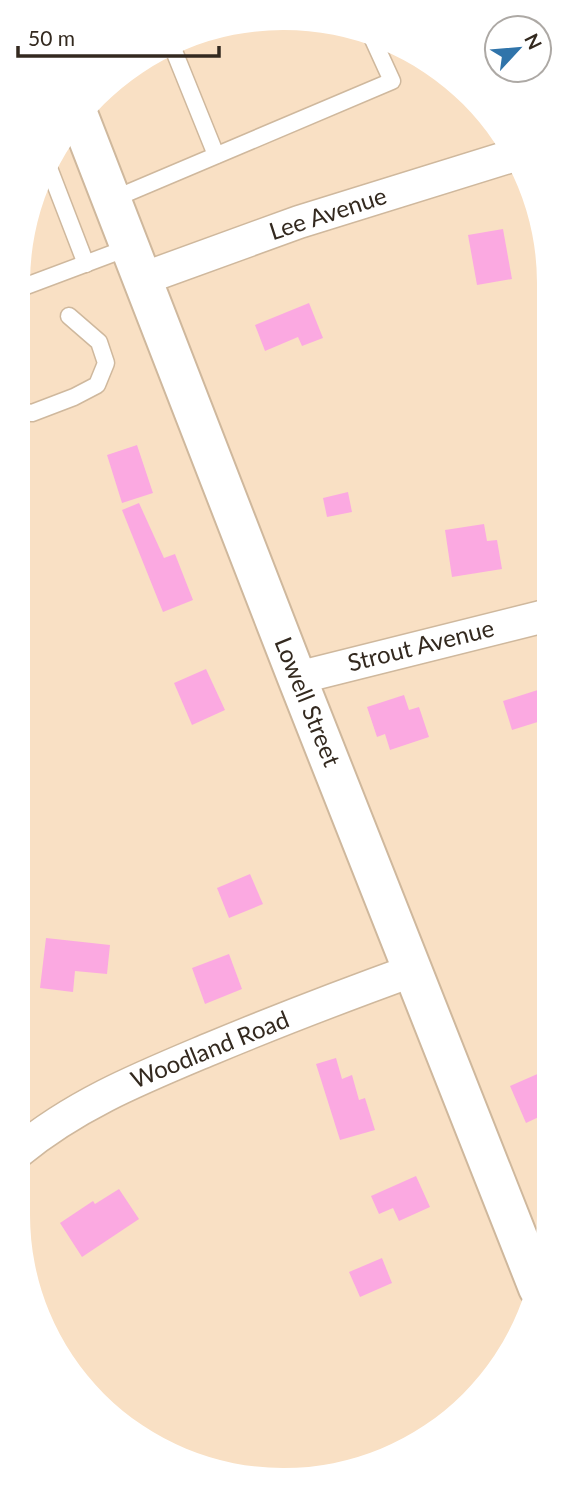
<svg xmlns="http://www.w3.org/2000/svg" width="567" height="1498" font-family="Lato,sans-serif">
	<style>
		.building { fill: #fba9e1 }
		.lines { fill: none; stroke-linecap: round; stroke-linejoin: round }
		.service-casing { stroke: #cfb89d; stroke-width: 19 }
		.minor-casing { stroke: #cfb89d; stroke-width: 35 }
		.secondary-casing { stroke: #cfb89d; stroke-width: 42 }
		.service { stroke: #fff; stroke-width: 16 }
		.minor { stroke: #fff; stroke-width: 32 }
		.secondary { stroke: #fff; stroke-width: 38 }
		.labels { text-anchor: middle; stroke-width: 5; stroke-linejoin: round; paint-order: stroke }
		.street-label { font-size: 24px; fill: #33291f; stroke: #fff }
	</style>
	<rect width="100%" height="100%" fill="#f9e0c4"/>
	<g class="building">
		<path d="M503,229l9,50 -35,6 -9,-50z"/>
		<path d="M309,303l14,35 -21,8 -4,-9 -33,14 -10,-26z"/>
		<path d="M137,445l16,48 -31,10 -15,-48z"/>
		<path d="M348,492l4,20 -25,5 -4,-19z"/>
		<path d="M139,503l25,55 11,-4 18,46 -30,12 -41,-102z"/>
		<path d="M484,524l3,17 10,-1 5,29 -50,8 -7,-47z"/>
		<path d="M206,669l19,41 -33,15 -18,-42z"/>
		<path d="M544,688v32l-32,10 -9,-29z"/>
		<path d="M404,695l5,15 10,-3 10,30 -39,13 -5,-16 -8,3 -10,-30z"/>
		<path d="M250,874l13,30 -34,14 -12,-30z"/>
		<path d="M46,938l64,7 -3,29 -32,-3 -2,21 -33,-4z"/>
		<path d="M229,954l13,35 -37,15 -13,-36z"/>
		<path d="M336,1058l6,21 10,-4 7,25 6,-2 10,32 -35,10 -24,-76z"/>
		<path d="M542,1072l-1,44 -15,7 -16,-37z"/>
		<path d="M416,1176l14,31 -31,14 -6,-13 -14,6 -8,-18z"/>
		<path d="M119,1189l20,30 -57,38 -22,-34 33,-22 2,3z"/>
		<path d="M382,1258l10,25 -32,14 -11,-25z"/>
	</g>
	<g class="lines">
		<g class="service-casing">
			<g id="service">
				<path d="M172,46l44,109"/>
				<path d="M49,168l37,96"/>
				<path d="M111,200l281,-119 -21,-46"/>
				<path d="M26,286l104,-39"/>
				<path d="M25,412l7,1 42,-16 23,-12 9,-22 -7,-21 -30,-26"/>
			</g>
		</g>
		<g class="minor-casing">
			<g id="minor">
				<path d="M142,279l157,-57 216,-67"/>
				<path d="M297,678l248,-62"/>
				<path d="M18,1152c58,-48 123,-74 192,-103 67,-28 135,-54 204,-79"/>
			</g>
		</g>
		<g class="secondary-casing">
			<path id="secondary" d="M79,116l218,562 241,610"/>
		</g>
		<use href="#service" class="service"/>
		<use href="#minor" class="minor"/>
		<use href="#secondary" class="secondary"/>
	</g>
	<g class="labels">
		<g class="street-label">
			<text transform="translate(328 214) rotate(-18)" y="8">Lee Avenue</text>
			<text transform="translate(421 646) rotate(-14)" y="8">Strout Avenue</text>
			<text transform="translate(307 702) rotate(68)" y="8">Lowell Street</text>
			<text transform="translate(210 1050) rotate(-22)" y="8">Woodland Road</text>
		</g>
	</g>
	<path d="M0 0H567V1498H0ZM283 30H284A253 253 0 0 1 537 283V1215A253 253 0 0 1 284 1468H283A253 253 0 0 1 30 1215V283A253 253 0 0 1 283 30Z" fill="#fff" fill-rule="evenodd"/>
	<g transform="translate(518 49) rotate(64)"><circle r="33" fill="#ffffff" stroke="#ada9a5" stroke-width="2"/>
	<path d="M0-5L12 26L0 18L-12 26Z" fill="#3074aa"/>
	<text y="-10" font-size="19" font-weight="bold" text-anchor="middle" fill="#33291f">N</text>
	</g>
	<path d="M18 46v10h201v-10" fill="none" stroke="#33291f" stroke-width="3.5"/>
	<text x="28" y="46" font-size="21" fill="#33291f" stroke="#ffffff" stroke-width="5" paint-order="stroke">50 m</text>
</svg>
